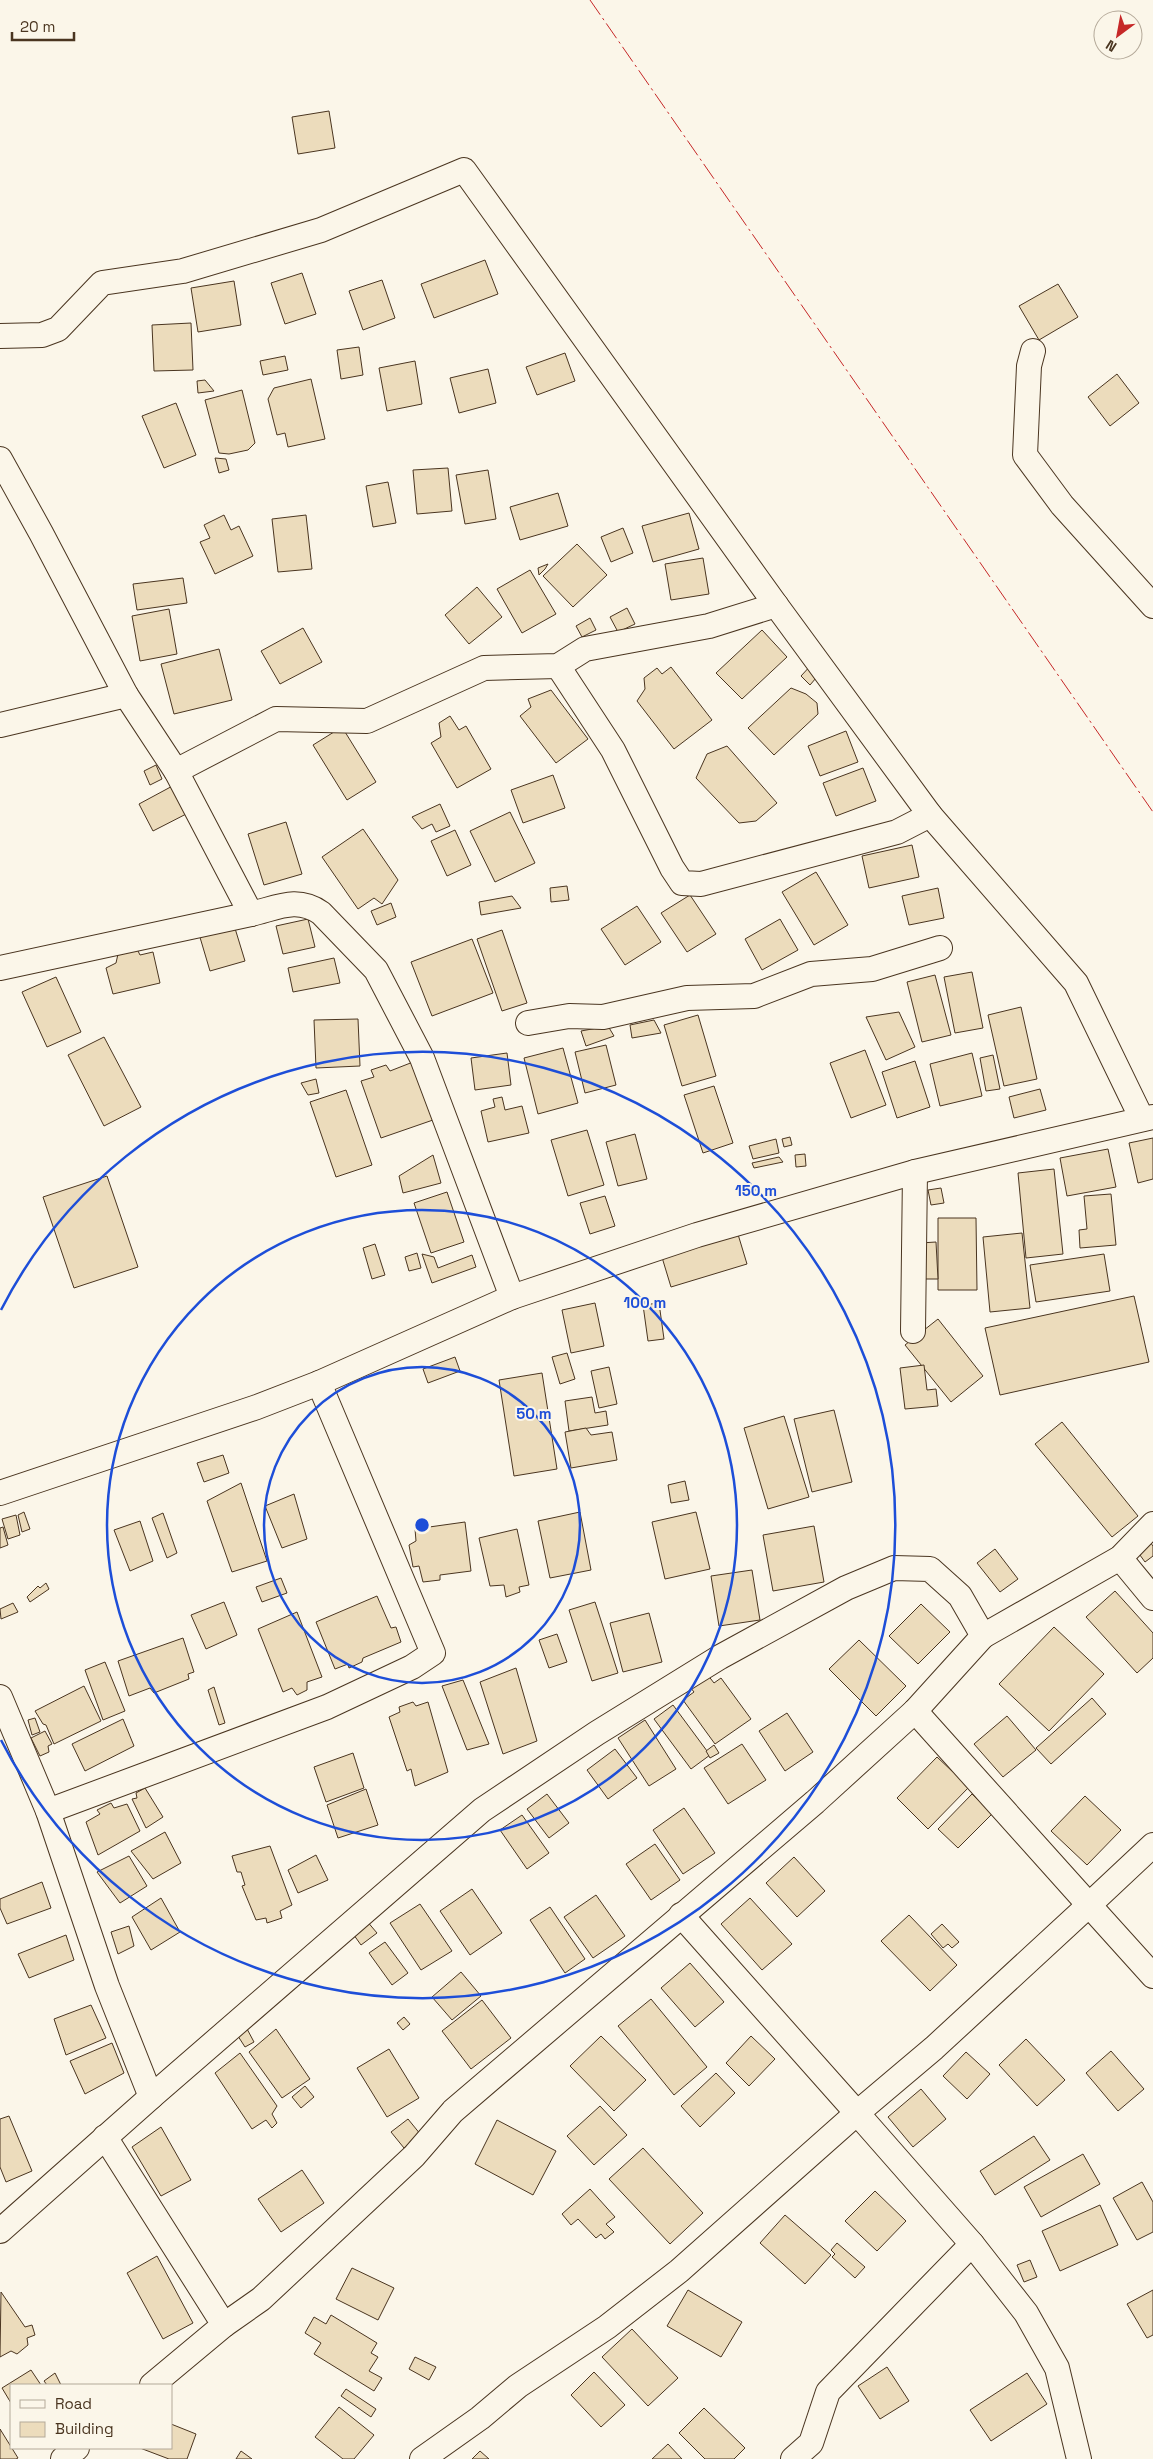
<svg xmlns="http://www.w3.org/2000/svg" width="1153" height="2459" font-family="'Space Grotesk',sans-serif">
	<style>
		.building { fill: #ecdcbc; stroke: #4a3520 }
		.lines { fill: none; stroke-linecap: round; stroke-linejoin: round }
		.minor-casing { stroke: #4a3520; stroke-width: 26 }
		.minor { stroke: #fbf6e9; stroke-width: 24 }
		.power { stroke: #c62828; stroke-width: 1; stroke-dasharray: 18 4 2.5 4; stroke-linecap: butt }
		.ring { fill: none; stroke: #1d4ed8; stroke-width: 2.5 }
		.centre { fill: #1d4ed8; stroke: #fbf6e9; stroke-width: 2.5 }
		.ring-label { font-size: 15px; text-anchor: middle; font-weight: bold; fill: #1d4ed8; stroke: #fbf6e9; stroke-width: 4; stroke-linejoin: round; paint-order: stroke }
	</style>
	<rect width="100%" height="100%" fill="#fbf6e9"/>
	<g class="building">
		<path d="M329,111l6,37 -37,6 -6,-37z"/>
		<path d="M485,260l13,34 -64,24 -13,-34z"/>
		<path d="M302,273l14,41 -31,10 -14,-41z"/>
		<path d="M382,280l13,38 -32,12 -14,-39z"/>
		<path d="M234,281l7,44 -43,7 -7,-44z"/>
		<path d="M1058,284l20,33 -39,23 -20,-34z"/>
		<path d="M191,323l2,47 -39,1 -2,-46z"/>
		<path d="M359,347l4,28 -22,4 -4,-29z"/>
		<path d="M565,353l10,28 -38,14 -11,-28z"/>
		<path d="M285,356l3,14 -25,5 -3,-14z"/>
		<path d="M415,361l7,43 -35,7 -8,-43z"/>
		<path d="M488,369l8,34 -37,10 -9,-35z"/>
		<path d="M1117,374l22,29 -29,23 -22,-29z"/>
		<path d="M311,379l14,60 -37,8 -3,-14 -8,2 -9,-36 6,-11z"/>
		<path d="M205,380l9,11 -16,2 -1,-12z"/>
		<path d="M242,390l13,53 -7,7 -19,4 -10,-1 -14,-53z"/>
		<path d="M176,403l20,52 -32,13 -22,-52z"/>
		<path d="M215,458l11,1 3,11 -10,3z"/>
		<path d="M448,468l4,43 -35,3 -4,-44z"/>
		<path d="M488,470l8,49 -31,5 -9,-49z"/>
		<path d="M388,482l8,41 -23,4 -7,-41z"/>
		<path d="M558,493l10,33 -48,14 -10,-33z"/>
		<path d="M689,513l10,36 -46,13 -11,-36z"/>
		<path d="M224,515l7,15 8,-4 14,30 -38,18 -15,-32 10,-4 -6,-13z"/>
		<path d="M306,515l6,54 -34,3 -6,-53z"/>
		<path d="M623,528l10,25 -22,9 -10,-25z"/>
		<path d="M577,544l30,31 -34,32 -30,-31z"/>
		<path d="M703,558l6,36 -38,6 -6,-36z"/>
		<path d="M548,564l-3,5 -6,6 -1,-7z"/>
		<path d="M530,570l26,44 -34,19 -25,-44z"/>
		<path d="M183,578l4,25 -50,7 -4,-26z"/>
		<path d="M477,587l25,30 -33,27 -24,-29z"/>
		<path d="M627,608l8,16 -17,8 -8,-15z"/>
		<path d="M169,609l8,45 -37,7 -8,-45z"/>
		<path d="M590,618l6,12 -14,7 -6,-11z"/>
		<path d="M303,628l19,34 -42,22 -19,-33z"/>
		<path d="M762,630l25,27 -45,42 -26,-26z"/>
		<path d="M219,649l13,51 -58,14 -13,-50z"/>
		<path d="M813,663l9,8 -12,14 -9,-9z"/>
		<path d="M671,667l41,53 -38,29 -37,-48 8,-12 -1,-11 13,-10 5,6z"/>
		<path d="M791,688l15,6 11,9 1,11 -44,41 -26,-27z"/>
		<path d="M551,690l37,49 -32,24 -36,-47 11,-9 -3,-8z"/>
		<path d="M450,716l9,14 7,-4 25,43 -34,19 -26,-45 10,-6 -2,-14z"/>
		<path d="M342,727l34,55 -29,18 -34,-55z"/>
		<path d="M846,731l12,31 -38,14 -12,-30z"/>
		<path d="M727,746l50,57 -21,18 -17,2 -43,-45 11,-24z"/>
		<path d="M156,765l6,14 -12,6 -6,-14z"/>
		<path d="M863,768l13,33 -40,15 -13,-33z"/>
		<path d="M553,775l12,33 -42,15 -12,-33z"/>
		<path d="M178,783l14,28 -39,20 -14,-27z"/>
		<path d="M440,804l10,22 -14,6 -4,-8 -10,5 -10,-12z"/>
		<path d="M510,812l25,51 -40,19 -25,-51z"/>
		<path d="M286,822l16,52 -38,11 -16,-51z"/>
		<path d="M363,829l35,51 -16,24 -8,-6 -16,11 -36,-52z"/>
		<path d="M455,830l16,35 -24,11 -16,-35z"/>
		<path d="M912,845l7,32 -50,11 -7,-32z"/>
		<path d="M816,872l32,53 -34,20 -32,-53z"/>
		<path d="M567,886l2,14 -18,2 -1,-14z"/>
		<path d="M938,888l6,30 -35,7 -7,-29z"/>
		<path d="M690,895l26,39 -29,18 -26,-39z"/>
		<path d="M512,896l9,12 -40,7 -2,-13z"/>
		<path d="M391,903l5,14 -19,8 -6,-14z"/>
		<path d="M637,906l24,36 -36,23 -24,-36z"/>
		<path d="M308,919l7,28 -32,7 -7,-28z"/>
		<path d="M780,919l18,31 -36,20 -17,-31z"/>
		<path d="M234,925l11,36 -35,10 -11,-37z"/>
		<path d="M502,930l25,73 -25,8 -25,-72z"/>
		<path d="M472,939l21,54 -61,23 -21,-54z"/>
		<path d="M135,945l5,10 13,-3 7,31 -47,11 -7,-26 10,-5 2,-9z"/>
		<path d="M334,958l6,25 -47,9 -5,-24z"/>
		<path d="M972,972l11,56 -28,5 -11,-56z"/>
		<path d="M935,975l16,60 -29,7 -15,-60z"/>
		<path d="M56,977l25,55 -34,15 -25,-55z"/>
		<path d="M1021,1007l16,72 -33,7 -16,-71z"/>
		<path d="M899,1012l16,35 -29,13 -20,-43z"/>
		<path d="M698,1015l18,61 -34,10 -18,-61z"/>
		<path d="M358,1019l2,47 -44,2 -2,-48z"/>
		<path d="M654,1020l7,13 -29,5 -2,-13z"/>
		<path d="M608,1026l6,10 -28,10 -5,-15z"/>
		<path d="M104,1037l37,70 -37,19 -36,-71z"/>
		<path d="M606,1045l10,40 -31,8 -10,-41z"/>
		<path d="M563,1048l15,55 -40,11 -14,-56z"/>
		<path d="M865,1050l21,55 -35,13 -21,-55z"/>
		<path d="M507,1053l4,32 -36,5 -4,-32z"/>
		<path d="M972,1053l10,43 -42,10 -10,-42z"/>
		<path d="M993,1055l7,34 -14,2 -6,-33z"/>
		<path d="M915,1061l15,46 -33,11 -15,-46z"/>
		<path d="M413,1062l20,58 -52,18 -20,-57 13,-4 -3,-7 15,-5 4,6z"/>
		<path d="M316,1079l3,14 -11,2 -7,-12z"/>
		<path d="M714,1086l19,57 -30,10 -19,-58z"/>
		<path d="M1040,1089l6,21 -32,8 -5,-21z"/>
		<path d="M346,1090l26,75 -36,12 -26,-75z"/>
		<path d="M502,1097l3,13 17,-4 7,27 -41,9 -7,-31 14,-4 -2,-8z"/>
		<path d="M587,1130l17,55 -36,11 -17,-56z"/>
		<path d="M635,1134l12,45 -29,7 -12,-44z"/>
		<path d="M790,1137l2,8 -8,2 -2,-8z"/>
		<path d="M1153,1138v41l-15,4 -9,-40z"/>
		<path d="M776,1139l3,14 -26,6 -4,-13z"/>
		<path d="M1108,1149l8,38 -49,9 -7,-38z"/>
		<path d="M805,1154l1,12 -10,1 -1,-12z"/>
		<path d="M433,1155l8,28 -38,10 -4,-17z"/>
		<path d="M779,1157l4,5 -29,6 -2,-5z"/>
		<path d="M1054,1169l9,85 -37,4 -8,-85z"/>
		<path d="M107,1176l31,91 -64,21 -31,-91z"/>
		<path d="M941,1188l3,15 -13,2 -3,-15z"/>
		<path d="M447,1192l17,50 -33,11 -17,-50z"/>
		<path d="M1111,1194l5,51 -36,3 -1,-18 8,-1 -3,-33z"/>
		<path d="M605,1196l10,30 -25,8 -10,-31z"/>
		<path d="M938,1218h38l1,72h-39z"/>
		<path d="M737,1231l10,33 -76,23 -10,-33z"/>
		<path d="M1022,1233l8,75 -40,4 -7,-75z"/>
		<path d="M936,1242l2,37h-17l-1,-36z"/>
		<path d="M375,1244l10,31 -13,4 -9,-31z"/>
		<path d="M417,1253l4,15 -12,3 -4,-14z"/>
		<path d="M422,1254l12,3 4,11 34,-13 4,12 -44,16z"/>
		<path d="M1104,1254l6,37 -74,11 -6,-37z"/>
		<path d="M1134,1296l15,66 -149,33 -15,-67z"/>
		<path d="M595,1303l9,43 -33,7 -9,-43z"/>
		<path d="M659,1303l5,36 -16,2 -5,-36z"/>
		<path d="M938,1319l45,57 -32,26 -46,-57z"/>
		<path d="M567,1353l8,26 -15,5 -8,-27z"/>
		<path d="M455,1357l5,14 -32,12 -5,-14z"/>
		<path d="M924,1365l3,25 9,-1 2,17 -33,3 -5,-41z"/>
		<path d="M609,1367l8,37 -18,4 -8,-37z"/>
		<path d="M542,1373l15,96 -43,7 -15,-96z"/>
		<path d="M592,1397l3,16 11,-2 2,14 -39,6 -4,-30z"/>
		<path d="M834,1410l18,72 -40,10 -18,-73z"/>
		<path d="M784,1416l25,81 -41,12 -24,-81z"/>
		<path d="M1062,1422l76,94 -26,21 -77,-93z"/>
		<path d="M586,1428l5,7 21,-3 5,28 -46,8 -6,-36z"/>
		<path d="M223,1455l6,18 -25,9 -7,-19z"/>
		<path d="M685,1481l4,19 -18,3 -3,-18z"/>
		<path d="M241,1483l26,78 -35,11 -25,-71z"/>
		<path d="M294,1494l13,45 -25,9 -17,-42z"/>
		<path d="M24,1512l6,17 -8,3 -4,-17z"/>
		<path d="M580,1512l11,58 -41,8 -12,-57z"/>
		<path d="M696,1512l14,57 -45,10 -13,-57z"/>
		<path d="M163,1513l14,40 -10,5 -15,-40z"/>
		<path d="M16,1515l4,20 -12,4 -6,-20z"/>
		<path d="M140,1521l13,40 -23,10 -16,-41z"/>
		<path d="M465,1522l6,49 -31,4v5l-17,2 -4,-16 -6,1 -4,-22 7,-4 -1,-12z"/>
		<path d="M814,1526l10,56 -51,9 -10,-56z"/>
		<path d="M3,1527l5,18 -8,3v-20z"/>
		<path d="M517,1529l12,56 -10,2 1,5 -14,5 -2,-12 -14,1 -11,-48z"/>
		<path d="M1150,1542l3,4v10l-8,6 -8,-11z"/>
		<path d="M995,1549l23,30 -18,13 -23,-29z"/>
		<path d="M752,1570l8,50 -41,6 -8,-50z"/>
		<path d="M281,1578l6,15 -25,9 -6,-15z"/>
		<path d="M46,1583l3,6 -19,13 -3,-5 11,-11 2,2z"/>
		<path d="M1115,1591l38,42v25l-16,15 -51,-56z"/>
		<path d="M377,1596l14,32 5,-1 5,15 -38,16 -1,4 -13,6 -1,-4 -13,5 -19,-47z"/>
		<path d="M224,1602l13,33 -31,14 -15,-34z"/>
		<path d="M595,1602l23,71 -26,8 -23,-71z"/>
		<path d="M13,1603l5,9 -17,7 -1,-10z"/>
		<path d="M921,1604l29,28 -32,32 -29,-28z"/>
		<path d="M297,1612l25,65 -15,5v8l-10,5 -5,-7 -9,4 -25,-63z"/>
		<path d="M649,1613l13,49 -39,10 -13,-49z"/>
		<path d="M1054,1627l50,47 -55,57 -50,-47z"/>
		<path d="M557,1634l10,28 -18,6 -10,-28z"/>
		<path d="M183,1638l11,34 -6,2 1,5 -35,14 -4,-5 -21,8 -11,-35z"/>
		<path d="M859,1640l47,46 -30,30 -47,-47z"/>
		<path d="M105,1662l20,49 -22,9 -18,-50z"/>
		<path d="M516,1668l21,73 -34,13 -23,-72z"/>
		<path d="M707,1674l7,9 7,-5 30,41 -36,25 -32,-44 11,-8 -4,-5z"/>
		<path d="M463,1680l26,64 -22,6 -25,-64z"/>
		<path d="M84,1686l17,35 -47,23 -8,-19 -3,-1 -8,-13z"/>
		<path d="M214,1687l11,36 -6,2 -11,-35z"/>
		<path d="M1092,1698l14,16 -55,50 -15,-16z"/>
		<path d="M413,1702l3,4 12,-4 20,70 -33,14 -4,-17 -4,2 -18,-54 11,-5 -1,-5z"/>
		<path d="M673,1705l37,50 -19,14 -37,-50z"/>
		<path d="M787,1713l26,39 -28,19 -26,-40z"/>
		<path d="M1007,1716l29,34 -33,27 -29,-33z"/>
		<path d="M35,1718l5,14 -8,3 -4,-15z"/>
		<path d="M123,1719l11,27 -49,25 -13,-27z"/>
		<path d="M645,1720l31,49 -27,17 -31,-48z"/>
		<path d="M45,1731l7,13 -4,2 1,6 -9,4 -9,-18z"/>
		<path d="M742,1744l24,36 -38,24 -24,-36z"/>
		<path d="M714,1745l5,8 -9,5 -4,-7z"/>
		<path d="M615,1749l22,29 -29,21 -21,-29z"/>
		<path d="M353,1753l11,35 -38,14 -12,-35z"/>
		<path d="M937,1757l32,30 -41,42 -31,-31z"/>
		<path d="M145,1788l18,29 -17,11 -14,-29 5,-1 -1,-5z"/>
		<path d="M366,1789l12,36 -40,13 -11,-33z"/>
		<path d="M547,1794l22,29 -20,15 -22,-29z"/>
		<path d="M972,1794l20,20 -34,34 -20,-19z"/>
		<path d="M1085,1796l36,34 -34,35 -36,-34z"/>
		<path d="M111,1803l3,5 13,-4 13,27 -42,24 -12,-33 14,-8 -3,-4z"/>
		<path d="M684,1808l31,45 -32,21 -30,-44z"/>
		<path d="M522,1815l27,38 -22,16 -27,-39z"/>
		<path d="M165,1832l16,31 -28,16 -22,-28z"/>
		<path d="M655,1844l25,36 -29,20 -25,-36z"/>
		<path d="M270,1846l22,59 -12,6 2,7 -15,5 -1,-5 -10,2 -14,-34 3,-1 -4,-13h-4l-5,-16z"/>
		<path d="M316,1855l12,25 -30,13 -10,-23z"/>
		<path d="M129,1856l18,30 -27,17 -23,-31z"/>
		<path d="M794,1857l31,34 -28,26 -31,-34z"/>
		<path d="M42,1882l9,26 -44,16 -7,-16v-9z"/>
		<path d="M472,1889l30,44 -32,22 -30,-44z"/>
		<path d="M596,1895l29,41 -32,22 -29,-41z"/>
		<path d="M161,1898l19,34 -29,18 -19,-33z"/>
		<path d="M750,1898l42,46 -30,26 -41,-46z"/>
		<path d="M420,1904l32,47 -31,19 -31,-47z"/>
		<path d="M550,1907l35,52 -20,14 -35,-53z"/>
		<path d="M909,1915l48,50 -27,26 -49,-50z"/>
		<path d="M366,1920l11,13 -16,12 -10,-14z"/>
		<path d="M942,1924l17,18 -7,6 -4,-4 -5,4 -12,-14z"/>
		<path d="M129,1926l5,20 -16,8 -7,-22z"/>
		<path d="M66,1935l8,25 -45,18 -11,-24z"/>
		<path d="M385,1942l23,31 -16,12 -23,-32z"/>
		<path d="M690,1963l34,39 -29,25 -34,-39z"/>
		<path d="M461,1972l20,24 -29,24 -20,-23z"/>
		<path d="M651,1999l56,68 -33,28 -56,-69z"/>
		<path d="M482,2000l29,38 -40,31 -29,-38z"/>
		<path d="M91,2005l15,33 -40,17 -12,-36z"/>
		<path d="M404,2017l6,7 -7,6 -6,-7z"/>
		<path d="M246,2027l8,15 -9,5 -9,-14z"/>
		<path d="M276,2029l34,50 -28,19 -33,-46z"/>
		<path d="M601,2036l45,44 -32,31 -44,-45z"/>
		<path d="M751,2036l24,23 -26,27 -23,-23z"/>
		<path d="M1026,2039l39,41 -28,26 -38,-41z"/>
		<path d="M112,2043l12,30 -39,21 -15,-33z"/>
		<path d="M389,2049l30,49 -32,19 -30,-49z"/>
		<path d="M1111,2051l33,38 -26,22 -32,-38z"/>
		<path d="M966,2052l24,22 -23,25 -24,-23z"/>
		<path d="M240,2053l37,53 -5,8 5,9 -5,5 -6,-8 -14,9 -37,-56z"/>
		<path d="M716,2073l19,20 -35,34 -19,-21z"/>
		<path d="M305,2086l9,11 -13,11 -9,-11z"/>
		<path d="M921,2089l25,30 -33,28 -25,-30z"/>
		<path d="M600,2106l27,29 -33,30 -27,-29z"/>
		<path d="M9,2116l23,55 -26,11 -6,-15v-48z"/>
		<path d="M408,2119l13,16 -17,13 -13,-16z"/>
		<path d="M497,2120l59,31 -23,44 -58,-31z"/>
		<path d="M161,2127l30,53 -30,16 -29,-49z"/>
		<path d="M1034,2136l16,24 -55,35 -15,-24z"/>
		<path d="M643,2148l60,65 -33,31 -61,-65z"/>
		<path d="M1083,2154l17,30 -59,33 -17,-30z"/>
		<path d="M302,2170l22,33 -43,29 -23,-33z"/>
		<path d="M1142,2182l11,20v30l-16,8 -24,-42z"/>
		<path d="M590,2189l25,28 -9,7 8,8 -9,7 -4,-5 -5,4 -18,-19 -7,6 -9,-11z"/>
		<path d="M875,2191l31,30 -29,30 -32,-30z"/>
		<path d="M1100,2205l18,40 -58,26 -18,-40z"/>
		<path d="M785,2215l46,40 -26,29 -45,-41z"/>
		<path d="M837,2243l28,24 -10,11 -23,-21 3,-3 -4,-4z"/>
		<path d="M157,2256l36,67 -30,16 -36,-66z"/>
		<path d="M1030,2260l7,17 -13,5 -7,-17z"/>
		<path d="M352,2268l42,20 -16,32 -42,-21z"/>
		<path d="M688,2290l54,32 -21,35 -54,-31z"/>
		<path d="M1153,2290v45l-6,3 -20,-34z"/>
		<path d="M1,2292l24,35 7,-2 3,10 -8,3 1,7 -11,9 -6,-3 -11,6z"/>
		<path d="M331,2315l46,28 -6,10 7,4 -9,14 13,7 -8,13 -60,-37 7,-11 -16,-10 9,-16 12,7z"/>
		<path d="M632,2329l46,49 -30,28 -46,-49z"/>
		<path d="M415,2357l21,10 -7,13 -20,-11z"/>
		<path d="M887,2367l22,34 -29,18 -22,-33z"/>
		<path d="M31,2370l10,15h-30v18l-9,-15z"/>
		<path d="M594,2372l31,33 -24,22 -30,-32z"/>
		<path d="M55,2373l6,12h-14l-3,-4z"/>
		<path d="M1027,2373l20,31 -56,37 -21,-31z"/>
		<path d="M346,2389l30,20 -5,8 -30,-21z"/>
		<path d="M339,2407l35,28 -20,24h-11l-28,-22z"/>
		<path d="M704,2408l41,40 -11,11h-29l-26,-26z"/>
		<path d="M171,2424l25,10 -9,25h-18l-29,-11h31z"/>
		<path d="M0,2429l18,29 -2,1h-16z"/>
		<path d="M668,2444l14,15h-30z"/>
		<path d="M241,2451l11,8h-16z"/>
		<path d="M480,2451l9,8h-17z"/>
	</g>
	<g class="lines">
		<g class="minor-casing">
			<g id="minor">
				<path d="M0,336l42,-1 16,-6 44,-46 81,-12 138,-41 143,-60 312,435 154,210 146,168 66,136"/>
				<path d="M1033,351l-4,15 -4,89 37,50 91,101"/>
				<path d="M0,459l41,74 85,162"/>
				<path d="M558,666l55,84 59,118 10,15 19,1 196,-52 33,-17"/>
				<path d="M0,725l126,-30 50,76 75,143c26,-6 46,-18 70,-1l55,57 46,88 90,239"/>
				<path d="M176,771l100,-52 91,2 117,-53 74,-2 27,-17 124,-23 67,-21"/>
				<path d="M0,968l251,-54"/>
				<path d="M528,1023l41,-7 34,1 84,-19 67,-2 57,-22 61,-5 68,-21"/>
				<path d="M913,1331l2,-159"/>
				<path d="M0,1493l257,-86 62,-24 193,-86 185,-62 218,-63 238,-55"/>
				<path d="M1120,1558l33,40"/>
				<path d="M0,1697l48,114 59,175 44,111 331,-287 115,-77 123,-76 126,-69 48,-20 36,1 30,27 23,40"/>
				<path d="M915,1711l174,194 -155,143 -77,65 115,131 54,69 31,55 22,91"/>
				<path d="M48,1811l279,-104 85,-40 21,-14 -114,-270"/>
				<path d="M1153,1845l-64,60 64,71"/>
				<path d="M105,2137l119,188 -72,60"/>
				<path d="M0,2231l151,-134"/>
				<path d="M224,2325l37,-26 153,-143 39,-45 362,-309 100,-91 68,-75 137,-78 33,-34"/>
				<path d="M63,2459l14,-11"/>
				<path d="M422,2459l58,-41 38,-32 89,-59 72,-56 178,-158 -176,-198"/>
				<path d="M793,2459l18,-16 17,-51 144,-148"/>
			</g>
		</g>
		<use href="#minor" class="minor"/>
		<path class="power" d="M590,0l563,812"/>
	</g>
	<g class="ring">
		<circle cx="422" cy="1525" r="158"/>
		<circle cx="422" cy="1525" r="315"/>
		<path d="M1 1310A473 473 0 1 1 1 1740"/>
	</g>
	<circle cx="422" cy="1525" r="8" class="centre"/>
	<g class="ring-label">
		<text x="756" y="1196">150 m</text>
		<text x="645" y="1308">100 m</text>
		<text x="534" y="1419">50 m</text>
	</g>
	<rect x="10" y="2384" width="162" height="65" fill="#fbf6e9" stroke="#b4a999"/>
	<rect x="20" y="2400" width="25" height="8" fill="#fbf6e9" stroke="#b4a999"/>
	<text x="55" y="2409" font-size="15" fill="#4a3520">Road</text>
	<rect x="20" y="2422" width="25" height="15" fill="#ecdcbc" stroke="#b4a999"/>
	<text x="55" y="2434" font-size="15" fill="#4a3520">Building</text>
	<g transform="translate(1118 35) rotate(212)"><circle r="24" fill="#fbf6e9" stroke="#b4a999"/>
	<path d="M0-4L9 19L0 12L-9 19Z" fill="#c62828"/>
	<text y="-8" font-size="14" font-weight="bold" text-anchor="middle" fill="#4a3520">N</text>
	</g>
	<path d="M12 32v8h62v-8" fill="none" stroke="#4a3520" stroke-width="2.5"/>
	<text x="20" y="32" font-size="15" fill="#4a3520" stroke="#fbf6e9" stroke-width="4" paint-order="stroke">20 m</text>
</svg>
